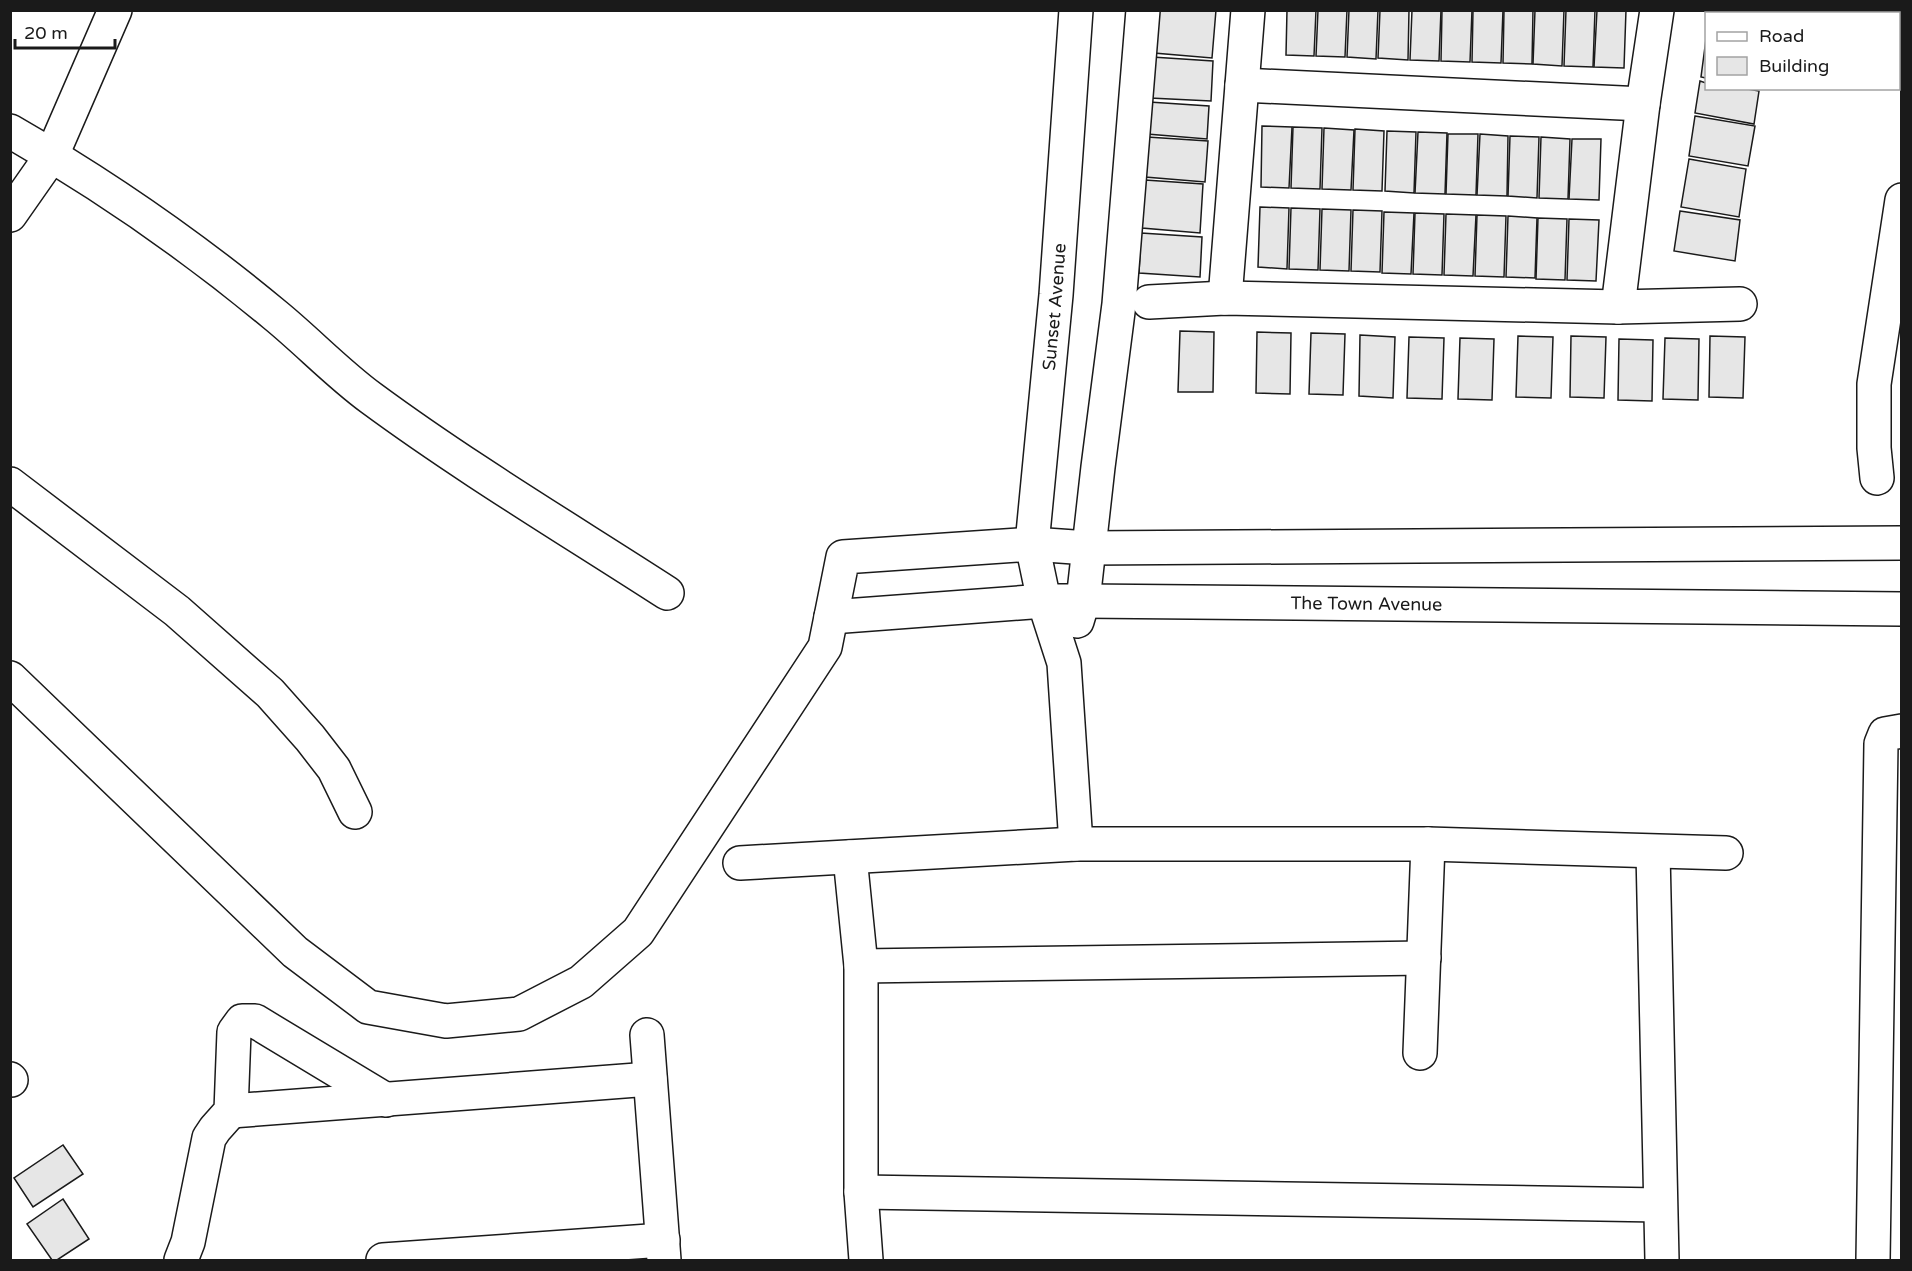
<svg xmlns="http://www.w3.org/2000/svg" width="1912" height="1271" font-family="'Varela Round',sans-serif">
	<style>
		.building { fill: #e6e6e6; stroke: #1a1a1a; stroke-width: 1.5 }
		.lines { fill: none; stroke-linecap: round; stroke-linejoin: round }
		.minor-casing { stroke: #1a1a1a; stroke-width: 36 }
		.minor { stroke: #fff; stroke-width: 33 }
		.labels { text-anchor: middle; stroke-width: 4.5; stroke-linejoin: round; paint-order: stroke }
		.street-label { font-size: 18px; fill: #1a1a1a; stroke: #fff }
	</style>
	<rect width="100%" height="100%" fill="#fff"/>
	<g class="building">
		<path d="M1157,10h59l-4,48 -58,-5z"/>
		<path d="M1287,10h29l-2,46 -28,-1z"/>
		<path d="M1318,10h29l-2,47 -29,-1z"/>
		<path d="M1349,10h29l-2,49 -29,-2z"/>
		<path d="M1380,10h29l-1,50 -30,-2z"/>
		<path d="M1412,10h29l-2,51 -29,-1z"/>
		<path d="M1442,10h30l-2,52 -29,-1z"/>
		<path d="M1473,10h30l-2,53 -29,-1z"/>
		<path d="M1504,10h29l-1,54 -29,-1z"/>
		<path d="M1535,10h29l-2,56 -29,-2z"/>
		<path d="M1566,10h29l-2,57 -29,-1z"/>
		<path d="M1597,10h29l-2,58 -30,-1z"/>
		<rect x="1713" y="10" width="59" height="4"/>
		<path d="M1706,39v39l-5,-1z"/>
		<path d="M1152,57l61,4 -2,40 -61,-3z"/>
		<path d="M1700,81l6,2v5h36l17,3 -5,33 -59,-11z"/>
		<path d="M1149,102l60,4 -2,33 -60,-5z"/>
		<path d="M1695,116l60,10 -7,40 -59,-10z"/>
		<path d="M1262,126l30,1 -3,61 -28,-1z"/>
		<path d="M1293,127l29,1 -2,61 -29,-1z"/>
		<path d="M1324,128l30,2 -3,60 -29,-1z"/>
		<path d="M1355,129l29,2 -2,60 -29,-1z"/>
		<path d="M1387,131l29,1 -2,61 -29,-2z"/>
		<path d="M1418,132l29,1 -2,61 -30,-1z"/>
		<path d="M1448,134h30l-2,61 -30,-1z"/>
		<path d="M1480,134l28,2 -1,60 -30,-1z"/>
		<path d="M1510,136l29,1 -2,61 -29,-2z"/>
		<path d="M1147,137l61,4 -3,41 -60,-5z"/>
		<path d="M1541,137l29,2 -2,60 -29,-1z"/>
		<path d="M1572,139h29l-2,61 -30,-1z"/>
		<path d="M1689,159l57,10 -7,48 -58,-10z"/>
		<path d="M1145,180l58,4 -3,49 -58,-5z"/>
		<path d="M1260,207l29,1 -2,61 -29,-2z"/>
		<path d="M1291,208l29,1 -2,61 -29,-1z"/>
		<path d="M1322,209l29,1 -2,61 -29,-1z"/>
		<path d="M1353,210l29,1 -2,61 -29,-1z"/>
		<path d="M1680,211l60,9 -5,41 -61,-10z"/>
		<path d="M1384,212l30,1 -3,61 -29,-1z"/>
		<path d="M1415,213l29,1 -2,61 -29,-1z"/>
		<path d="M1446,214l30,1 -3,61 -29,-1z"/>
		<path d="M1477,215l29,1 -2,61 -29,-1z"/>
		<path d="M1508,216l29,2 -2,60 -29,-1z"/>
		<path d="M1538,218l29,1 -2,61 -29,-1z"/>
		<path d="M1569,219l30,1 -3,61 -29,-1z"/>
		<path d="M1141,233l61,4 -2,40 -61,-4z"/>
		<path d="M1180,331l34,1 -1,60h-35z"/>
		<path d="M1257,332l34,1 -1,61 -34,-1z"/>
		<path d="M1311,333l34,1 -2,61 -34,-1z"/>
		<path d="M1360,335l35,2 -2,61 -34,-2z"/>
		<path d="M1518,336l35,1 -2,61 -35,-1z"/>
		<path d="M1571,336l35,1 -2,61 -34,-1z"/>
		<path d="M1710,336l35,1 -2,61 -34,-1z"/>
		<path d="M1409,337l35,1 -2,61 -35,-1z"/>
		<path d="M1460,338l34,1 -2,61 -34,-1z"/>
		<path d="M1665,338l34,1 -1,61 -35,-1z"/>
		<path d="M1619,339l34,1 -1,61 -34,-1z"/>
		<path d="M63,1145l20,29 -50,33 -19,-29z"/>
		<path d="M63,1199l26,40 -32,21h-5l-25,-36z"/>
	</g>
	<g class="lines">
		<g class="minor-casing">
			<g id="minor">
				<path d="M1242,85l401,19"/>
				<path d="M10,131c94,54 182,115 265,184 33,27 62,58 96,83 95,70 197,131 296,195"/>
				<path d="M10,215l42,-60 63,-145"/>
				<path d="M1225,298l23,-288"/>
				<path d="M1149,302l76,-4 393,9 122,-3"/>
				<path d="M1618,307l25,-203 14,-94"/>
				<path d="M1877,478l-3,-30v-64l28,-184"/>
				<path d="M10,484l167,127 93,82 40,45 24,31 21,43"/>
				<path id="s1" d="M831,617l213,-16h39l819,8"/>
				<path d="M1077,621l6,-20 15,-134 21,-163 24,-294"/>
				<path d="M10,678l285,274 73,55 78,14 73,-7 62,-32 57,-50 187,-285 18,-90 189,-13 56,4 814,-5"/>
				<path id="s2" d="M1076,844l-12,-181 -20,-62 -12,-57 24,-249 20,-285"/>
				<path d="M1653,852l9,408"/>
				<path d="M850,857l11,109v226l5,68"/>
				<path d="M740,863l336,-19h352l298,9"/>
				<path d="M861,966l563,-8"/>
				<path d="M647,1035l17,225"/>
				<path d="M1420,1053l8,-209"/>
				<path d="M10,1079l1,1"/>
				<path d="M231,1111l419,-32"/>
				<path d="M861,1192l799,13"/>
				<path d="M181,1260l7,-18 21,-104 6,-9 16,-18 3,-79 8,-11h13l131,79"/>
				<path d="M383,1260l280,-20"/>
				<path d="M1873,1260l8,-516 4,-10 17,-3"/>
			</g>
		</g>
		<use href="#minor" class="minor"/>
	</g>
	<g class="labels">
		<g class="street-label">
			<text dy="6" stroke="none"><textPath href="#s2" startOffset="543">Sunset Avenue</textPath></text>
			<text dy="6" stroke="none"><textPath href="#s1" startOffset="536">The Town Avenue</textPath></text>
		</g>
	</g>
	<rect width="1912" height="1271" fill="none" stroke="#1a1a1a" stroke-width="24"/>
	<rect x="1705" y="12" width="195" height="78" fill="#ffffff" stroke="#a3a3a3" stroke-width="1.5"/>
	<rect x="1717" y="32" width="30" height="9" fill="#ffffff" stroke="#a3a3a3" stroke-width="1.5"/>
	<text x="1759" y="42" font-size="18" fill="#1a1a1a">Road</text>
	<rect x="1717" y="57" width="30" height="18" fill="#e6e6e6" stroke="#a3a3a3" stroke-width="1.5"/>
	<text x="1759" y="72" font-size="18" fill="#1a1a1a">Building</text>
	<path d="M15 39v9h100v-9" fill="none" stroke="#1a1a1a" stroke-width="3"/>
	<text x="24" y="39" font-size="18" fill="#1a1a1a" stroke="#ffffff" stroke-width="4.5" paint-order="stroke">20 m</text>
</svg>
